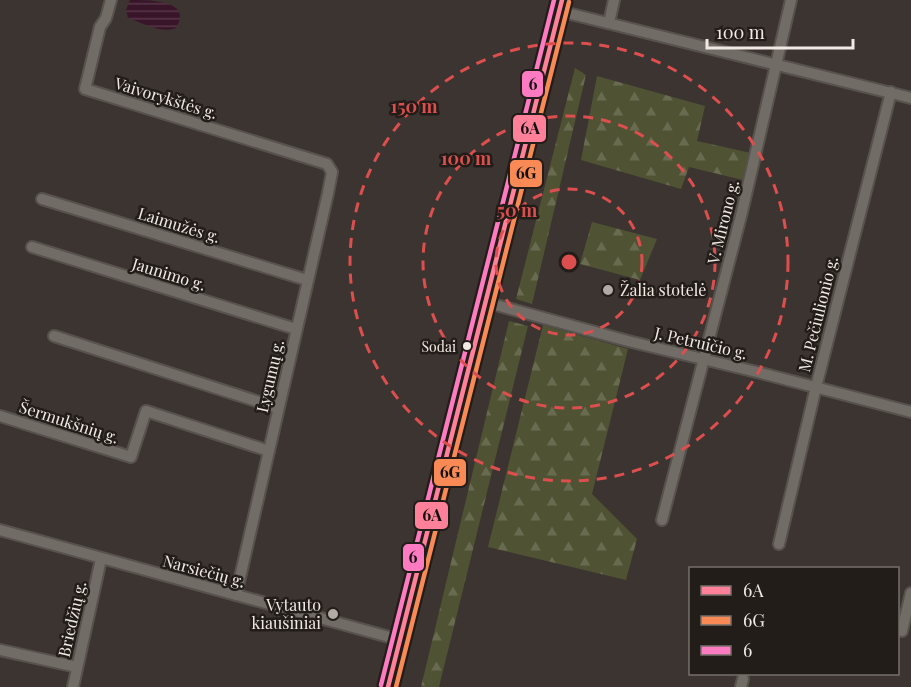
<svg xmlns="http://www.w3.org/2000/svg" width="911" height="687" font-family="'Playfair Display',serif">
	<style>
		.forest { fill: url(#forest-firs) }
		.water { fill: url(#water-rules) }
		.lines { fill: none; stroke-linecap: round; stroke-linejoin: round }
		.minor-casing { stroke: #58524e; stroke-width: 14 }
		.major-casing { stroke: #58524e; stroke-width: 16 }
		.minor { stroke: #716c66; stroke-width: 10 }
		.major { stroke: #736c66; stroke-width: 14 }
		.bus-1-casing { stroke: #221d19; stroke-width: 9 }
		.bus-2-casing { stroke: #221d19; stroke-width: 9 }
		.bus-3-casing { stroke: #221d19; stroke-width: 9 }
		.bus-1 { stroke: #ff8098; stroke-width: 4.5 }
		.bus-2 { stroke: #f98a56; stroke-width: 4.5 }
		.bus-3 { stroke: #fe7ac1; stroke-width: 4.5 }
		.ring { fill: none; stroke: #dc4f4e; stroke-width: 3; stroke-dasharray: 10 8 }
		.poi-dot { fill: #b2aaa5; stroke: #221d19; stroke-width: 2 }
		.bus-dot { fill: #f2e9e4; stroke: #221d19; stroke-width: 2 }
		.labels { text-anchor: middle; stroke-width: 5; stroke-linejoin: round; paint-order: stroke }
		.bus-label { font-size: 14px; fill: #f2e9e4; stroke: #221d19; text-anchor: end }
		.street-label { font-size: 16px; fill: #f2e9e4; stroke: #221d19 }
		.poi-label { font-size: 16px; fill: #f2e9e4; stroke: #221d19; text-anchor: start }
		.centre { fill: #dc4f4e; stroke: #221d19; stroke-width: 3 }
		.ring-label { font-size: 18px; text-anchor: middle; font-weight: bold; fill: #dc4f4e; stroke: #221d19; stroke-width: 5; stroke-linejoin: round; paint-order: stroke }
		.line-badge { stroke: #221d19; stroke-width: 2 }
		.pale-badge-label { font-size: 16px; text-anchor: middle; font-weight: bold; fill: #111 }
	</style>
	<defs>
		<pattern id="forest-firs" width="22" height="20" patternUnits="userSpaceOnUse" patternTransform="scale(1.5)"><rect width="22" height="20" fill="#4f5233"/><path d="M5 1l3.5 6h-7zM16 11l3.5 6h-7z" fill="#696b50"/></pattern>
		<pattern id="water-rules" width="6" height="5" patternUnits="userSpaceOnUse" patternTransform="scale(1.5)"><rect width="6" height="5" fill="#391529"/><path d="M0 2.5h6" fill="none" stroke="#563748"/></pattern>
	</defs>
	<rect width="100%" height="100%" fill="#3c3430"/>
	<g class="forest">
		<path d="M575,68l11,7 -54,229 -16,-5z"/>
		<path d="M597,76l108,30 -8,35 54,12 -8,27 -54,-13 -8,22 -100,-29z"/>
		<path d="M592,222l65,17 -17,41 -60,-16z"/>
		<path d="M509,321l19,5 -89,361h-18z"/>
		<path d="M543,325l85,24 -36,145 45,45 -11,41 -138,-33z"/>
	</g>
	<path class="water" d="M130,0c19,0 64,0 46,28 -15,6 -33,-5 -48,-10l-2,-8z"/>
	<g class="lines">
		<g class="minor-casing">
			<g id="minor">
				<path d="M111,0l-5,18 -6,9 -15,62 242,75 5,8 -4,21 -92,402"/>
				<path d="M559,11l352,87"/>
				<path d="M609,23l5,-23"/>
				<path d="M42,199l265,81"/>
				<path d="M32,247l264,82"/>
				<path d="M485,302l143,39 133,32 150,39"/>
				<path d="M54,336l224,72"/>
				<path d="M0,416l131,41 15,-46 123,40"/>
				<path d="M662,520l80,-308 49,-212"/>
				<path d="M0,530l400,110"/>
				<path d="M779,544l37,-157 75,-295"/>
				<path d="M902,631l9,-38"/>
				<path d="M0,650l77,17"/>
				<path d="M73,687l28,-128"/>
				<path d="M741,687l2,-8"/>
			</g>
		</g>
		<g class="major-casing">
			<path id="major" d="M388,687l174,-687"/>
		</g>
		<use href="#minor" class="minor"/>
		<use href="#major" class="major"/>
		<g class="bus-1-casing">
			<path id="bus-1" d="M388,687l174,-687"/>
		</g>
		<g class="bus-2-casing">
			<path id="bus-2" d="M396,687l173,-685"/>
		</g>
		<g class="bus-3-casing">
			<path id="bus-3" d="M381,685l173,-685"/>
		</g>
		<use href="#bus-1" class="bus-1"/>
		<use href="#bus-2" class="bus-2"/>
		<use href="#bus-3" class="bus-3"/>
	</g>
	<g class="ring">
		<circle cx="569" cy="262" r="73"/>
		<circle cx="569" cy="262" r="146"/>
		<circle cx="569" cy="262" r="219"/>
	</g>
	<g class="poi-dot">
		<circle cx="608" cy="290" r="6"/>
		<circle cx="333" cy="614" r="6"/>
	</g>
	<circle class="bus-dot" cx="467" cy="346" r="5"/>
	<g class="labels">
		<g class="bus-label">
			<text x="456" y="352">Sodai</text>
		</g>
		<g class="street-label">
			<text transform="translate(166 98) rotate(17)" y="6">Vaivorykštės g.</text>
			<text transform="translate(723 222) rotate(-76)" y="6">V. Mirono g.</text>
			<text transform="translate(179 225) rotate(17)" y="6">Laimužės g.</text>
			<text transform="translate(169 274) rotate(17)" y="6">Jaunimo g.</text>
			<text transform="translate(818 314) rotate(-76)" y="6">M. Pečiulionio g.</text>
			<text transform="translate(701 343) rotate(13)" y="6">J. Petruičio g.</text>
			<text transform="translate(270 376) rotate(-77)" y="6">Lygumų g.</text>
			<text transform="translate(69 422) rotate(18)" y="6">Šermukšnių g.</text>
			<text transform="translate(204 571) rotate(15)" y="6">Narsiečių g.</text>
			<text transform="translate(72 619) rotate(-77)" y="6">Briedžių g.</text>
		</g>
		<g class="poi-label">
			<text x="620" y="296">Žalia stotelė</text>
			<text x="321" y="611" text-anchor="end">Vytauto<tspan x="321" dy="18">kiaušiniai</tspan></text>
		</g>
	</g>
	<circle cx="569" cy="262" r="9" class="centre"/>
	<g class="ring-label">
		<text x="414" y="113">150 m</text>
		<text x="466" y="165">100 m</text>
		<text x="517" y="217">50 m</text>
	</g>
	<g class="line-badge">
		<rect x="521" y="70" width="23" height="28" rx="6" fill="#fe7ac1"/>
		<rect x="512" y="114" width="35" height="29" rx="6" fill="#ff8098"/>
		<rect x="509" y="159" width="34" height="29" rx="6" fill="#f98a56"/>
		<rect x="433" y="458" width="34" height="29" rx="6" fill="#f98a56"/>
		<rect x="414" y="501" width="35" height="29" rx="6" fill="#ff8098"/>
		<rect x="402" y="543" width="23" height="29" rx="6" fill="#fe7ac1"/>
	</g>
	<g class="pale-badge-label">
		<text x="533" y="90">6</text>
		<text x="530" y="134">6A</text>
		<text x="526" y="179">6G</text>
		<text x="450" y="478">6G</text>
		<text x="432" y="521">6A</text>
		<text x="413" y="563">6</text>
	</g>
	<rect x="689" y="567" width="210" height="108" fill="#221d19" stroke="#756f6a" stroke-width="1.5"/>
	<rect x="701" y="586" width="30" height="9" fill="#ff8098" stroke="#756f6a" stroke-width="1.5"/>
	<text x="743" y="597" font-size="18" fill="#f2e9e4">6A</text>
	<rect x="701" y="616" width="30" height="9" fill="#f98a56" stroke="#756f6a" stroke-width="1.5"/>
	<text x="743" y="627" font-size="18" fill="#f2e9e4">6G</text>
	<rect x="701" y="646" width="30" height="9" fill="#fe7ac1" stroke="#756f6a" stroke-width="1.5"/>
	<text x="743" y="657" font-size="18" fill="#f2e9e4">6</text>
	<path d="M707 39v9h146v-9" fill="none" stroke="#f2e9e4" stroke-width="3"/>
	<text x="716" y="39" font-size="18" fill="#f2e9e4" stroke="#221d19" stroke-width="4.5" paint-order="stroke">100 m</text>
</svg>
